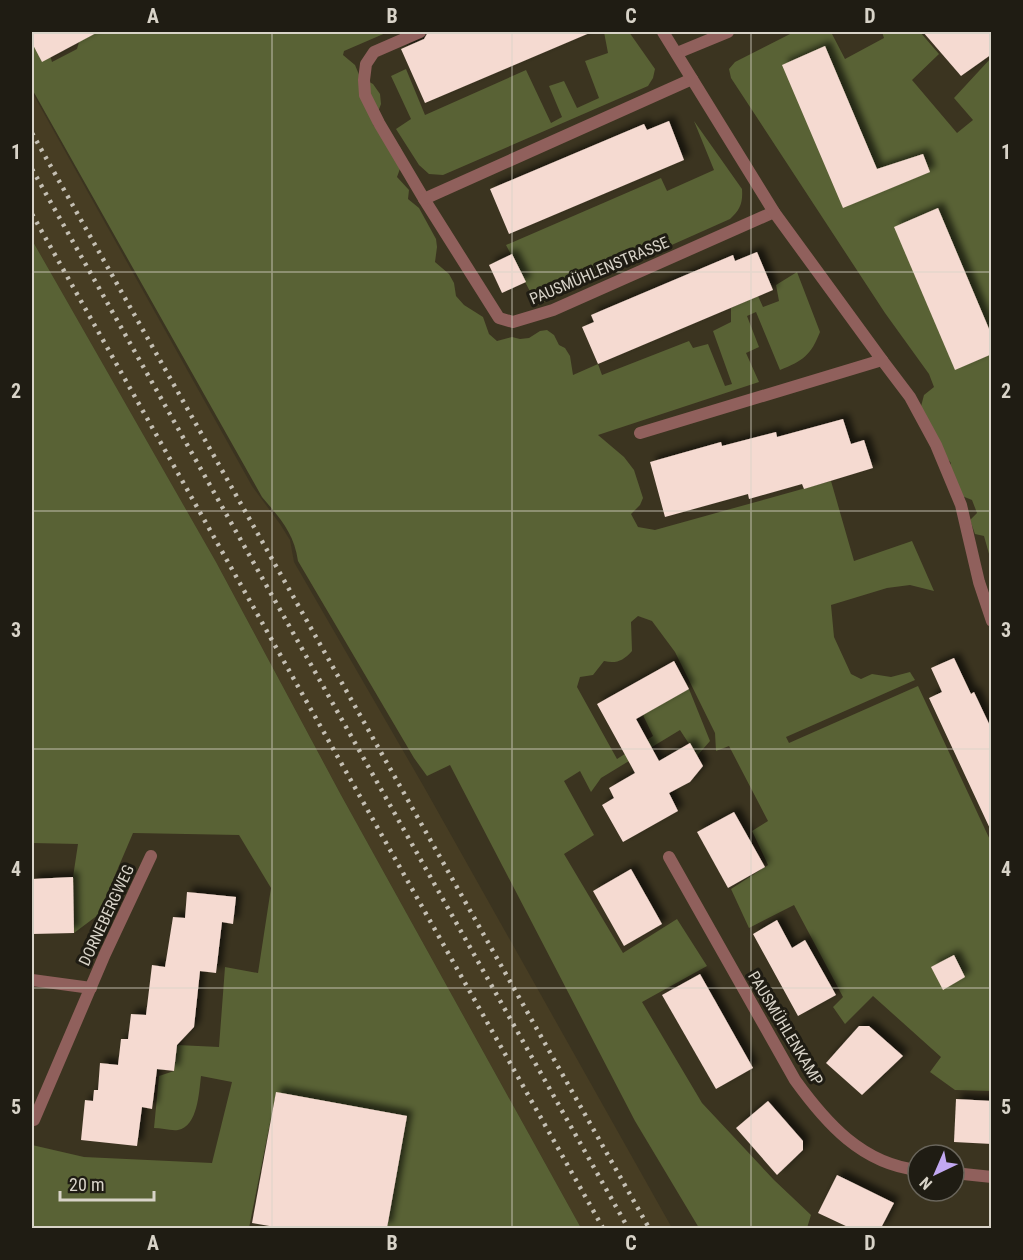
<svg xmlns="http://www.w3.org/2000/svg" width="1023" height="1260" font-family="'Roboto Condensed',sans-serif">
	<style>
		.built { fill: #473d23 }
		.green { fill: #596235 }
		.building { fill: #f5dad1; filter: url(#shadow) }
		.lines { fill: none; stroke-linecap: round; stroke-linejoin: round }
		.minor { stroke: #90605c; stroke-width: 12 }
		.rail { stroke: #c4bfb3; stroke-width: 4.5; stroke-dasharray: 3 6; stroke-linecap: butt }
		.grid { fill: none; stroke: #d8d3c8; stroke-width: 1.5; stroke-opacity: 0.55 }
		.labels { text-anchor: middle; stroke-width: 6; stroke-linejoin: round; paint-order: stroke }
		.street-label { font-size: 16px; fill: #d8d3c8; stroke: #1f1c13 }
		.neatline { fill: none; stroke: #d8d3c8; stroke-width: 2 }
		.grid-label { font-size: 20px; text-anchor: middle; font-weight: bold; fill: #d8d3c8 }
	</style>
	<defs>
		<filter id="shadow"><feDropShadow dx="5.5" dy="-5.5" stdDeviation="3" flood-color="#0009"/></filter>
	</defs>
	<rect width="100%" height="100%" fill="#3b3420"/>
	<path class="built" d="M32,92l220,394 28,38 10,16 4,22 130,225 248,441h-91l-240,-433 -125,-233 -184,-322z"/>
	<g class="green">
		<path d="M32,32h4l13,20 3,10 25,-13 2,-7 10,-10 16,2 5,-2h278l-44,19 -1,4 12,10 5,12 13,7 7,10 1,10 -8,21c21,21 39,15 24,52l12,13 -1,9 11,9 17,31 1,8 -2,15 14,12 5,9 2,13 8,9 19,12 6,17 8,7 15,-4 8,2 9,-1 11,-7 7,-1 7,5 5,10 6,3 5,8 3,19 25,-11 4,11 87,-34 4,7 15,-4 17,42 7,-2 -19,-53 18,-9v-14l27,-12 5,11 16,-6 -3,-16 21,-13 23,60c-9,23 -17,29 -40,38l-24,-58 -9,4 12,31 -13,6 13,29 -161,53 26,22 10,13 9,28 -3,7 -9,9 7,13 17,3 176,-49 23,80 58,-20 22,50 -24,-6 -23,3 -56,17 3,32 17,37 10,5 11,-5 19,3 19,-5 5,8 -129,57 3,6 129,-57 73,156v249l-36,-1 -25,-18 11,-15 -68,-61 -28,28 -12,-17 10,-10 -49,-92 -45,23 -18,-39 37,-24 -16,-34 16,-10 -39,-75 -13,5 -1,-18 -40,-81 -23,-31 -14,-5 -7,6 1,29c-9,10 -16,13 -28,10l-11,14 -13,2 -3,10 40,72 36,-23 -12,-25 48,-22 21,52 -13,15 -17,-26 -79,48 -10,14 -11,-21 -16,10 30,54 -30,19 59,99 54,-34 30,47 -65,36 60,101 72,77 37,35 -4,13h-108l-64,-107 -185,-356 -23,11 -13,-18 -116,-197c-4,-28 -18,-43 -36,-64l-230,-408z"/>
		<path d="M604,32h25l26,37 -2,9 -5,8 -205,89 -14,-1 -10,-9 -23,-36 15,-10 -20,-43 15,-7 19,46 101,-45 25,53 11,-6 -13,-31 15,-5 13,27 22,-10 -14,-37 23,-8z"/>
		<path d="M794,32h37l14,27 39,-21 -2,-6h38l19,22 -27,26 45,53 16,-13 -19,-22 37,-40v503l-7,-25 -9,-2 -5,-14 7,-7 -5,-13 -15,-6 -9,-23 3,-8 -17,-20 -15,-29 5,-19 10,-8 -5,-13 -44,-61 -154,-235 -2,-9 6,-7z"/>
		<path d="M694,121l48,68c1,14 -2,21 -12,30l-193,86 -31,-60 155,-67 6,13 47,-21z"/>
		<path d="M32,240l184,322 125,233 240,433h-194l20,-112 -131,-23 -27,135h-217v-83l52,12 128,6 20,-81 -31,-6c-2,16 -3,50 -23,54 -7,1 -17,-2 -24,-2l5,-52 15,-5 3,-26 42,2 6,-80 33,6 13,-85 -32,-53 -106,-2 -35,82 -24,18 -1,-56 5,-33 -46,-1z"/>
	</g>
	<g class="building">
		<path d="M32,32h66l-56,30 -10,-19z"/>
		<path d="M428,32h164l-167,71 -24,-54 23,-10z"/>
		<path d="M923,32h69v22l-31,22z"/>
		<path d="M825,46l52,123 46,-15 7,18 -87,36 -61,-143z"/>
		<path d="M669,121l15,39 -175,74 -19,-45 154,-65 3,6z"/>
		<path d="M938,208l54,128v18l-37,16 -61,-143z"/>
		<path d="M757,252l16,38 -175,74 -16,-37 12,-5 -3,-7 142,-60 2,6z"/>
		<path d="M512,254l14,28 -24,11 -13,-28z"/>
		<path d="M843,419l8,25 13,-4 9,28 -69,21 -2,-5 -53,15 -1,-5 -83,23 -15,-55 71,-20 1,4 54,-14 1,5z"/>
		<path d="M954,658l17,36 3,-2 18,38v103l-63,-135 13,-6 -11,-24z"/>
		<path d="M674,661l15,28 -53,30 23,42 31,-18 13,23 -13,16 -21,11 9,18 -55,31 -21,-37 12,-7 -5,-10 26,-15 -38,-69z"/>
		<path d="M734,812l31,55 -37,21 -31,-56z"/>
		<path d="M631,869l31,55 -38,22 -31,-55z"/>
		<path d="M73,877l1,56 -42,1v-55z"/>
		<path d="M187,892l49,5 -3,27 -11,-2 -6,51 -16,-2 -6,56 -17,18 -3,26 -17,-2 -5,40 -10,-2 -5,39 -56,-6 4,-40 8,1 1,-11h4l2,-27 18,2 3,-26h7l3,-25 15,1 6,-50 13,2 8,-50 12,1z"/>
		<path d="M777,920l15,28 13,-8 31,55 -38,21 -45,-82z"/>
		<path d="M954,955l11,22 -22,13 -12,-23z"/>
		<path d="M700,974l53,94 -37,21 -54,-94z"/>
		<path d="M859,1026h10l34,30 -41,39 -36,-32z"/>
		<path d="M276,1092l131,24 -20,112h-106l-29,-5z"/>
		<path d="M956,1099l36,2v43l-38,-2z"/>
		<path d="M768,1101l35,40v9l-26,25 -41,-47z"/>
		<path d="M837,1175l57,28 -13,25h-31l-32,-15z"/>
	</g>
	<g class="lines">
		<g class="minor">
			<path d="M420,32l-46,20 -8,12 -2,16 1,15 14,28 45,76 75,119 14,4 40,-12 221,-98"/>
			<path d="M677,53l51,-21"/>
			<path d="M424,199l268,-120"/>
			<path d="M882,360l28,37 26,48 25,60 18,77 13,39"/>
			<path d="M640,433l242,-73 -108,-148 -111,-180"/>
			<path d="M669,857l126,223c31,43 67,84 123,90"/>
			<path d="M32,980l59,8"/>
			<path d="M34,1120l71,-166 46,-98"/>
			<path d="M954,1173l38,4"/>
		</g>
		<g class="rail">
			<path d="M32,133l617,1095"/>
			<path d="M32,169l596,1059"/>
			<path d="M32,214l571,1014"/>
		</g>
	</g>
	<path class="grid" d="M272,32v1196M512,32v1196M751,32v1196M32,272h960M32,511h960M32,749h960M32,988h960"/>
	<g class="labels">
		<g class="street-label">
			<text transform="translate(599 270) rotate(-23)" y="6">PAUSMÜHLENSTRASSE</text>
			<text transform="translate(106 915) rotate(-65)" y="6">DORNEBERGWEG</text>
			<text transform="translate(786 1028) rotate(59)" y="6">PAUSMÜHLENKAMP</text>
		</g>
	</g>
	<rect width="1023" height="1260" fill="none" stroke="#1f1c13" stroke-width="66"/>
	<g transform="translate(936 1173) rotate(224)"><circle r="28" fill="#1f1c13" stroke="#69655b" stroke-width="1.5"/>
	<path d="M0-4.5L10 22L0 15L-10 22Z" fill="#c2a8f2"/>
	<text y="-9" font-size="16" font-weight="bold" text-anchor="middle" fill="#d8d3c8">N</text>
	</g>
	<path d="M60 1191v9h94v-9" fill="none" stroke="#d8d3c8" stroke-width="3"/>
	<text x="69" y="1191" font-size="18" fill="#d8d3c8" stroke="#1f1c13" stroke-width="4.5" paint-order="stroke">20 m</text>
	<rect x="33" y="33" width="957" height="1194" class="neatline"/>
	<g class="grid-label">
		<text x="153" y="23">A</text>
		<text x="392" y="23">B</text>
		<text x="631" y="23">C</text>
		<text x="870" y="23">D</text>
		<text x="16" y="159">1</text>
		<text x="1006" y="159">1</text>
		<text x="16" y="398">2</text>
		<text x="1006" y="398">2</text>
		<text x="16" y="637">3</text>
		<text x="1006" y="637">3</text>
		<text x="16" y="876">4</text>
		<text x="1006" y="876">4</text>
		<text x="16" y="1114">5</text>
		<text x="1006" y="1114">5</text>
		<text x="153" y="1250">A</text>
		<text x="392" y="1250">B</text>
		<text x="631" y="1250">C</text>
		<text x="870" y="1250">D</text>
	</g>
</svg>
